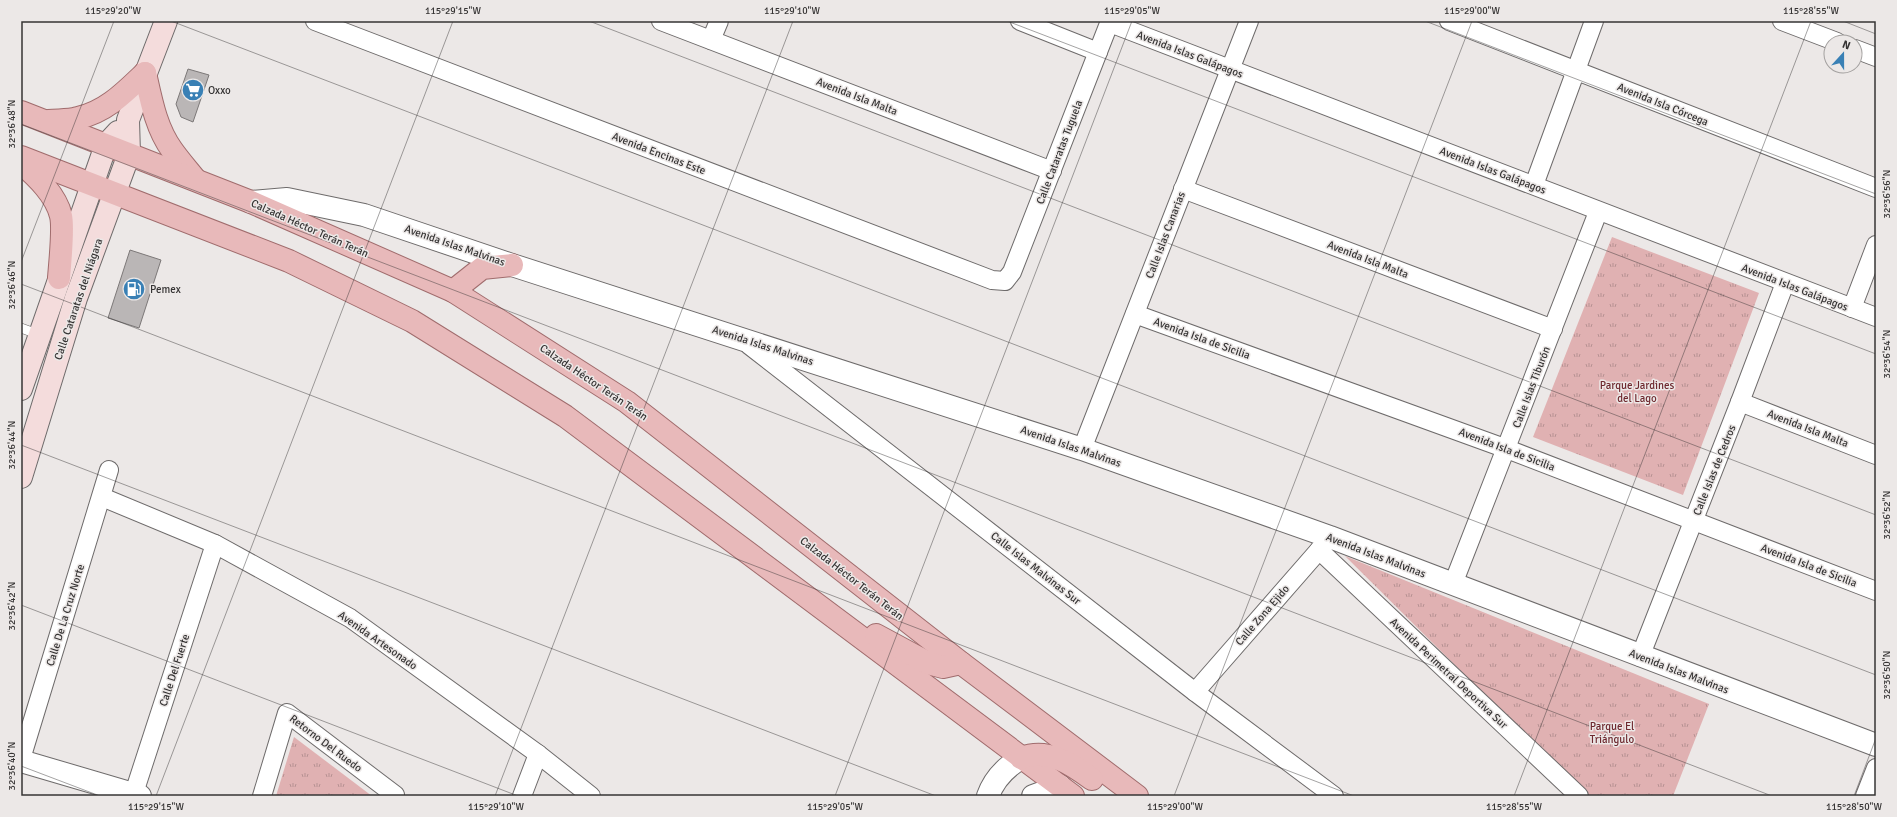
<svg xmlns="http://www.w3.org/2000/svg" width="1897" height="817" font-family="Signika,sans-serif">
	<style>
		.park { fill: url(#park-tufts) }
		.building { fill: #bab6b6; stroke: #7c7878 }
		.lines { fill: none; stroke-linecap: round; stroke-linejoin: round }
		.service-casing { stroke: #6e6b6b; stroke-width: 10 }
		.minor-casing { stroke: #6e6b6b; stroke-width: 20 }
		.tertiary-casing { stroke: #6e6b6b; stroke-width: 24 }
		.secondary-casing { stroke: #6e6b6b; stroke-width: 24 }
		.primary-casing { stroke: #a06c6d; stroke-width: 24 }
		.service { stroke: #fff; stroke-width: 9 }
		.minor { stroke: #fff; stroke-width: 18 }
		.tertiary { stroke: #fff; stroke-width: 22 }
		.secondary { stroke: #f4dcdc; stroke-width: 22 }
		.primary { stroke: #e8b9ba; stroke-width: 22 }
		.ticks { fill: none; stroke: #363434; stroke-width: 1; stroke-opacity: 0.45 }
		.labels { text-anchor: middle; stroke-width: 3; stroke-linejoin: round; paint-order: stroke }
		.street-label { font-size: 11px; fill: #363434; stroke: #ece8e7 }
		.poi-label { font-size: 11px; fill: #363434; stroke: #ece8e7; text-anchor: start }
		.park-label { font-size: 11px; fill: #6e292f; stroke: #ece8e7 }
		.neatline { fill: none; stroke: #363434; stroke-width: 1.5 }
		.ticks-label { font-size: 10px; text-anchor: middle; fill: #363434 }
	</style>
	<defs>
		<pattern id="park-tufts" width="24" height="20" patternUnits="userSpaceOnUse"><rect width="24" height="20" fill="#e0b1b2"/><path d="M3 7l-1-3M5 7V3M7 7l1-3M15 17l-1-3M17 17v-4M19 17l1-3" fill="none" stroke="#b69192"/></pattern>
	</defs>
	<rect width="100%" height="100%" fill="#ece8e7"/>
	<g class="park">
		<path d="M1612,237l147,56 -76,202 -150,-58z"/>
		<path d="M1345,556l364,148 -36,92h-86z"/>
		<path d="M294,737l78,59h-96z"/>
	</g>
	<g class="building">
		<path d="M188,69l21,6 -16,47 -12,-5 -5,-13z"/>
		<path d="M130,250l31,10 -22,68 -31,-10z"/>
	</g>
	<g class="lines">
		<g class="service-casing">
			<path id="service" d="M21,328l19,7"/>
		</g>
		<g class="minor-casing">
			<g id="minor">
				<path d="M315,21l677,259 13,1 7,-9 98,-251"/>
				<path d="M661,21l391,150"/>
				<path d="M1020,21l78,31"/>
				<path d="M1449,21l427,167"/>
				<path d="M1782,21l55,21"/>
				<path d="M1110,23l766,294"/>
				<path d="M711,40l8,-19"/>
				<path d="M1855,49l21,8"/>
				<path d="M1534,185l60,-164"/>
				<path d="M1183,189l370,140"/>
				<path d="M1852,308l24,-63"/>
				<path d="M1135,314l372,135 369,142"/>
				<path d="M749,345l446,347 139,104"/>
				<path d="M1740,402l136,53"/>
				<path d="M1082,449l167,-428"/>
				<path d="M102,497l113,47 135,74 188,136 53,42"/>
				<path d="M1319,550l260,246"/>
				<path d="M1453,584l145,-372"/>
				<path d="M1640,657l100,-255 45,-119"/>
				<path d="M1195,692l132,-151"/>
				<path d="M21,759l88,-289"/>
				<path d="M133,796l82,-252"/>
				<path d="M262,796l25,-83 108,82v1"/>
				<path d="M522,796l16,-42"/>
				<path d="M1865,796l11,-28"/>
			</g>
		</g>
		<g class="tertiary-casing">
			<g id="tertiary">
				<path d="M251,202l36,-3 77,16 148,50 570,184 248,88 546,208"/>
				<path d="M21,761l119,35"/>
				<path d="M988,796c6,-17 18,-29 33,-38"/>
				<path d="M1033,796l27,-10"/>
			</g>
		</g>
		<g class="secondary-casing">
			<g id="secondary">
				<path d="M21,389l85,-244 12,-13"/>
				<path d="M21,477l55,-179 53,-144 -1,-34 38,-99"/>
			</g>
		</g>
		<g class="primary-casing">
			<g id="primary">
				<path d="M145,73c6,27 11,55 27,77 7,10 15,19 23,29"/>
				<path d="M21,112l230,90 202,89 174,111 334,261 176,133"/>
				<path d="M49,121c10,-1 20,0 29,-3 28,-6 47,-26 67,-45"/>
				<path d="M21,157l268,104 123,60 153,95 508,380"/>
				<path d="M21,163c16,14 35,32 40,53 3,12 -1,48 -2,62"/>
				<path d="M453,291l29,-23 30,-3"/>
				<path d="M876,635l52,28 15,4 18,-4"/>
				<path d="M1021,758c27,-10 49,5 71,21"/>
			</g>
		</g>
		<use href="#service" class="service"/>
		<use href="#minor" class="minor"/>
		<use href="#tertiary" class="tertiary"/>
		<use href="#secondary" class="secondary"/>
		<use href="#primary" class="primary"/>
	</g>
	<path class="ticks" d="M171,21l1705,654M589,21l1287,494M1007,21l869,333M1425,21l451,173M1843,21l33,13M21,124l1751,672M21,262l93,-241M21,284l1333,512M21,445l915,351M21,605l497,191M21,766l79,30M156,796l297,-775M495,796l298,-775M835,796l297,-775M1174,796l298,-775M1514,796l297,-775M1854,796l22,-58"/>
	<defs>
		<g id="supermarket-disc" transform="scale(1.15)"><circle r="9.5" fill="#3980b5" stroke="#ece8e7"/><path d="M-6-5.5h2.5l.6 2H6L4.5 2H-2.5L-4.4-4H-6ZM-1.5 3.2a1.3 1.3 0 1 0 .1 0ZM3 3.2a1.3 1.3 0 1 0 .1 0Z" fill="#fff"/></g>
		<g id="fuel-disc" transform="scale(1.15)"><circle r="9.5" fill="#3980b5" stroke="#ece8e7"/><path d="M-5.5-6h7V0h2V4h1.3V-2.5L3-4.5l.8-.8L6-3V5H2.5V1h-1V6h-7ZM-4.2-4.7v3.2H.2V-4.7Z" fill="#fff"/></g>
	</defs>
	<g fill-rule="evenodd">
		<use href="#supermarket-disc" x="193" y="90"/>
		<use href="#fuel-disc" x="134" y="289"/>
	</g>
	<g class="labels">
		<g class="street-label">
			<text transform="translate(1190 54) rotate(21)" y="4">Avenida Islas Galápagos</text>
			<text transform="translate(857 96) rotate(21)" y="4">Avenida Isla Malta</text>
			<text transform="translate(1663 104) rotate(22)" y="4">Avenida Isla Córcega</text>
			<text transform="translate(1059 152) rotate(-69)" y="4">Calle Cataratas Tuguela</text>
			<text transform="translate(659 153) rotate(21)" y="4">Avenida Encinas Este</text>
			<text transform="translate(1493 170) rotate(21)" y="4">Avenida Islas Galápagos</text>
			<text transform="translate(310 228) rotate(24)" y="4">Calzada Héctor Terán Terán</text>
			<text transform="translate(1165 235) rotate(-69)" y="4">Calle Islas Canarias</text>
			<text transform="translate(455 245) rotate(19)" y="4">Avenida Islas Malvinas</text>
			<text transform="translate(1368 259) rotate(21)" y="4">Avenida Isla Malta</text>
			<text transform="translate(1795 287) rotate(21)" y="4">Avenida Islas Galápagos</text>
			<text transform="translate(78 299) rotate(-71)" y="4">Calle Cataratas del Niágara</text>
			<text transform="translate(1202 338) rotate(20)" y="4">Avenida Isla de Sicilia</text>
			<text transform="translate(763 345) rotate(18)" y="4">Avenida Islas Malvinas</text>
			<text transform="translate(594 382) rotate(34)" y="4">Calzada Héctor Terán Terán</text>
			<text transform="translate(1531 387) rotate(-69)" y="4">Calle Islas Tiburón</text>
			<text transform="translate(1808 428) rotate(21)" y="4">Avenida Isla Malta</text>
			<text transform="translate(1071 446) rotate(19)" y="4">Avenida Islas Malvinas</text>
			<text transform="translate(1507 449) rotate(21)" y="4">Avenida Isla de Sicilia</text>
			<text transform="translate(1714 470) rotate(-68)" y="4">Calle Islas de Cedros</text>
			<text transform="translate(1376 555) rotate(21)" y="4">Avenida Islas Malvinas</text>
			<text transform="translate(1809 565) rotate(21)" y="4">Avenida Isla de Sicilia</text>
			<text transform="translate(1036 568) rotate(38)" y="4">Calle Islas Malvinas Sur</text>
			<text transform="translate(852 578) rotate(38)" y="4">Calzada Héctor Terán Terán</text>
			<text transform="translate(65 615) rotate(-73)" y="4">Calle De La Cruz Norte</text>
			<text transform="translate(1262 615) rotate(-49)" y="4">Calle Zona Ejido</text>
			<text transform="translate(378 640) rotate(35)" y="4">Avenida Artesonado</text>
			<text transform="translate(174 670) rotate(-72)" y="4">Calle Del Fuerte</text>
			<text transform="translate(1679 671) rotate(21)" y="4">Avenida Islas Malvinas</text>
			<text transform="translate(1449 673) rotate(43)" y="4">Avenida Perimetral Deportiva Sur</text>
			<text transform="translate(326 743) rotate(37)" y="4">Retorno Del Ruedo</text>
		</g>
		<g class="poi-label">
			<text x="208" y="94">Oxxo</text>
			<text x="150" y="293">Pemex</text>
		</g>
		<g class="park-label">
			<text x="1637" y="389">Parque Jardines<tspan x="1637" dy="13">del Lago</tspan></text>
			<text x="1612" y="730">Parque El<tspan x="1612" dy="13">Triángulo</tspan></text>
		</g>
	</g>
	<rect width="1897" height="817" fill="none" stroke="#ece8e7" stroke-width="44"/>
	<g transform="translate(1843 54) rotate(21)"><circle r="19" fill="#ece8e7" stroke="#a3a09f"/>
	<path d="M0-3L7 15L0 10L-7 15Z" fill="#3980b5"/>
	<text y="-6" font-size="11" font-weight="bold" text-anchor="middle" fill="#363434">N</text>
	</g>
	<rect x="22" y="22" width="1853" height="773" class="neatline"/>
	<g class="ticks-label">
		<text x="113" y="14">115°29'20"W</text>
		<text x="453" y="14">115°29'15"W</text>
		<text x="792" y="14">115°29'10"W</text>
		<text x="1132" y="14">115°29'05"W</text>
		<text x="1472" y="14">115°29'00"W</text>
		<text x="1811" y="14">115°28'55"W</text>
		<text transform="translate(11 124) rotate(-90)" y="4">32°36'48"N</text>
		<text transform="translate(1886 194) rotate(-90)" y="4">32°36'56"N</text>
		<text transform="translate(11 285) rotate(-90)" y="4">32°36'46"N</text>
		<text transform="translate(1886 354) rotate(-90)" y="4">32°36'54"N</text>
		<text transform="translate(11 445) rotate(-90)" y="4">32°36'44"N</text>
		<text transform="translate(1886 515) rotate(-90)" y="4">32°36'52"N</text>
		<text transform="translate(11 606) rotate(-90)" y="4">32°36'42"N</text>
		<text transform="translate(1886 675) rotate(-90)" y="4">32°36'50"N</text>
		<text transform="translate(11 766) rotate(-90)" y="4">32°36'40"N</text>
		<text x="156" y="810">115°29'15"W</text>
		<text x="496" y="810">115°29'10"W</text>
		<text x="835" y="810">115°29'05"W</text>
		<text x="1175" y="810">115°29'00"W</text>
		<text x="1514" y="810">115°28'55"W</text>
		<text x="1854" y="810">115°28'50"W</text>
	</g>
</svg>
